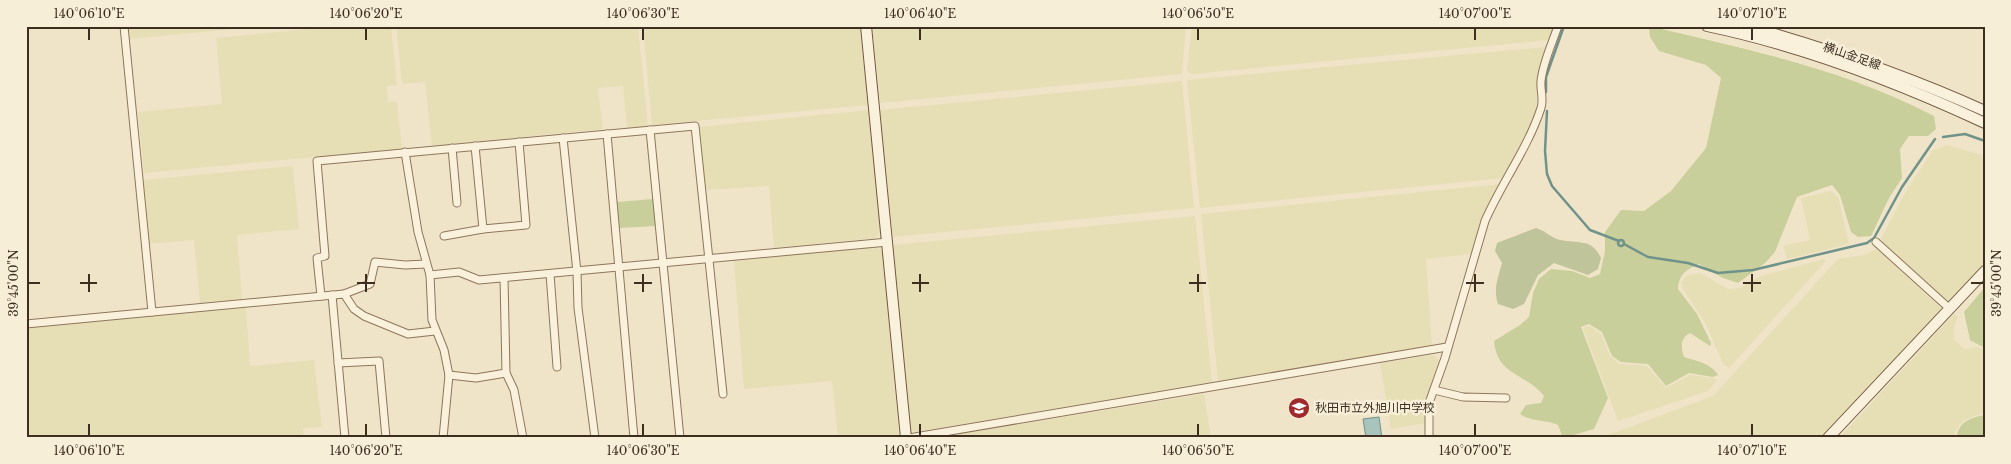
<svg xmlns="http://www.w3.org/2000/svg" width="2011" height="464" font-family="'Libre Baskerville','Noto Sans JP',serif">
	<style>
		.farmland { fill: #e6deb5 }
		.green { fill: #c9cf9b }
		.cemetery { fill: #bfc49a }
		.water { fill: #a9c4bc; stroke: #6f938a }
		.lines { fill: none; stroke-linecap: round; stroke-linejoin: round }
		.stream { stroke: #6f938a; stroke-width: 2.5 }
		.street-casing { stroke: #8d765c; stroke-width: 9 }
		.secondary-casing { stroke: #6f573f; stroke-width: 12 }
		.street { stroke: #faf1dc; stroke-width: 7 }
		.secondary { stroke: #faf1dc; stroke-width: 10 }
		.ticks { fill: none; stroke: #3d2e20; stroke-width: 2 }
		.labels { text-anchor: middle; stroke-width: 5; stroke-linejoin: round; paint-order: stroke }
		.street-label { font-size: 12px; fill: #3d2e20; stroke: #f7eed8 }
		.poi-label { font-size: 12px; fill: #3d2e20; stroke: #f7eed8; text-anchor: start }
		.neatline { fill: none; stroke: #3d2e20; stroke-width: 2 }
		.ticks-label { font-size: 12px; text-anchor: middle; fill: #3d2e20 }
	</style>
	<rect width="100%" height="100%" fill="#f0e4c8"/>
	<g class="farmland">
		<path d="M128,26h140l-139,13z"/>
		<path d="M341,26h50l6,59 -10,1 1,16h9l5,47 -258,24 -6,-61 84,-8 -6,-66z"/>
		<path d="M396,26h242l10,100 -21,2 -4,-42 -25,2 5,41 -171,17 -7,-64 -23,2z"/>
		<path d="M643,26h217l8,79 -216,20z"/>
		<path d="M872,26h314l-4,48 -302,29z"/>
		<path d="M1192,26h363l-5,14 -358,34 -5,-3z"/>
		<path d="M1546,47l-7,19 -3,46 -32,66 -304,30 -13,-128z"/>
		<path d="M1182,81l12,127 -301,29 -13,-127z"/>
		<path d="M869,110l12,121 -6,7 -101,10 -5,-62 -64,4 -7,-63z"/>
		<path d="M1947,145l38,11v110l-36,37 -69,-62 26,-50 27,-41z"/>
		<path d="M293,166l6,63 -62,6 5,64 -42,4 -6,-63 -46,4 -6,-64z"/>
		<path d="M1500,184l-16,34 -13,36 -45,5 6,86 -214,37 -17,-168z"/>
		<path d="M1831,191l7,6 11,47 -62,15 -4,-13 27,-6 -9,-42z"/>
		<path d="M1195,216l17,166 -296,50 -5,-2 -18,-185z"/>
		<path d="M876,247l7,4 16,184 -13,3h-48l-6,-57 -88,8 -10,-129z"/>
		<path d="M1877,249l66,61 -119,128h-224l113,-42 125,-137 26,-4z"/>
		<path d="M1824,259l2,2 -97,107 -6,-4 -17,-40 -23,-35 -2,-7 5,-6 14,-3 28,16 12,-1 21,-12z"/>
		<path d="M246,307l4,59 64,-6 8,67 -19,1 1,10h-278v-110z"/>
		<path d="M1954,314l4,3 -4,10v13l11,9 15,-2 5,6v59l-21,8 -9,11 -1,7h-115z"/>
		<path d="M1589,326l12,8 9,22 9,8 28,2 19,22 24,-13 28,4 -10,12 -90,30 -35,-93z"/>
		<path d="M1433,355l6,5 -12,44 -2,19 -34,6 -11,-66z"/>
		<path d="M1204,394l7,44h-276z"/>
	</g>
	<g class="green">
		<path d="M1649,26c97,23 196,43 285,90l2,13 -8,7h-19l-9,13 2,29 -13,20 -18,38 -13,1 -7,-5 -11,-37 -8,-10 -35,12 -22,55 -10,11 -27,20 -15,-5 -24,-14c-13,6 -20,10 -21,25l19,25 14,29 -1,3 -20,-13c-10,5 -9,14 -6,24 12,4 27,6 34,18l-5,2 -24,-4 -23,13 -18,-22 -27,-2 -9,-6 -10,-24 -13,-8 -8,3 27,71 -14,31 -31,9 -5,-13c-12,-6 -27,-3 -38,-11l6,-9 15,-2 3,-7c-18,-23 -47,-20 -50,-55l26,-16 9,-8 4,-24 6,-14 12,-10 21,2 18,7 10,-4 5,-23v-19l16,-22 23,1 27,-20 35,-43 15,-70 -15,-13 -47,-14 -9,-14z"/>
		<path d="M653,199l3,27 -37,2 -2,-26z"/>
		<path d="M1985,287v61l-15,-8 -6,-28z"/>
		<path d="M1985,415v23h-28c0,-16 15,-21 28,-23z"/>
	</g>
	<path class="cemetery" d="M1536,228c8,2 13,8 21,11 18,6 34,-3 44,19l-3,11 -10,6 -34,-12 -16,12 -14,29 -11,5 -15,-5c-5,-15 0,-26 4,-41l-7,-12 2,-8z"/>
	<path class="water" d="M1379,417l3,21h-16l-3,-19z"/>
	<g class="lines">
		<g class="stream">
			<path d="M1546,92v-15l18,-51"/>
			<path d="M1547,111l-2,40 2,23 5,12 38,44 29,11"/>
			<path d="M1943,137l22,-3 20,7"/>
			<circle cx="1621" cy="243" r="3"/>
			<path d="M1624,244l24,13 40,6 30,10 35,-3 114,-27 7,-5 28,-51 33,-48"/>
		</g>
		<g class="street-casing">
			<g id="street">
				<path d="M124,26l28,286"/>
				<path d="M650,130l30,308"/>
				<path d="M607,134l27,304"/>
				<path d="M563,138l14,134 1,36 17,130"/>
				<path d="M475,146l8,83 43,-4 -7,-83"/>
				<path d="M452,148l5,55"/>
				<path d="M405,152l13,80 12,43 2,45 12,30 5,25 -6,63"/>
				<path d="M444,236l39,-7"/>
				<path d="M1876,242l74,67"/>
				<path d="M550,274l7,93"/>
				<path d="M430,275l29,-3 20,8 409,-38"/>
				<path d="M504,278l2,95 8,17 9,48"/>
				<path d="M344,294l26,-10 5,-22 30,3 21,-1"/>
				<path d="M332,295l13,143"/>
				<path d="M321,296l-4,-38 8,-2 -8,-95 378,-35 28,268"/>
				<path d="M26,324l318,-30 10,15 10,7 44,18 27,-3"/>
				<path d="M338,363l41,-2 7,77"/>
				<path d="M449,375l27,3 30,-5"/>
				<path d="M1434,390l29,7 43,1"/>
				<path d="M909,438l538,-91"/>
				<path d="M1429,438v-35l16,-45 40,-137c17,-39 43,-73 56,-113 3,-9 -1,-18 0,-27 2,-19 11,-37 17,-55"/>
			</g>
		</g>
		<g class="secondary-casing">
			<g id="secondary">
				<path d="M866,26l40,412"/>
				<path d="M1707,26c96,20 190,56 278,97"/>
				<path d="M1747,26c82,23 161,50 238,85"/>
				<path d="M1828,438l157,-167"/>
			</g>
		</g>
		<use href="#street" class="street"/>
		<use href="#secondary" class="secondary"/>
	</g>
	<path class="ticks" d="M89,28v12M366,28v12M643,28v12M920,28v12M1198,28v12M1475,28v12M1752,28v12M89,274v18M366,274v18M643,274v18M920,274v18M1198,274v18M1475,274v18M1752,274v18M28,283h12M80,283h17M357,283h18M634,283h18M912,283h17M1189,283h17M1466,283h18M1743,283h18M1971,283h13M89,424v12M366,424v12M643,424v12M920,424v12M1198,424v12M1475,424v12M1752,424v12"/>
	<defs>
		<g id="school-disc" transform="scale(1.125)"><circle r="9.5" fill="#9e2a2b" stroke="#f7eed8"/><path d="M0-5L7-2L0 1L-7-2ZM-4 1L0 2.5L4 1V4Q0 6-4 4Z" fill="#fff"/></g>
	</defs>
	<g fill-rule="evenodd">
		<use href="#school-disc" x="1299" y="408"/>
	</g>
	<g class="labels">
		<g class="street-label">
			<text transform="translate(1852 56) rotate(19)" y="4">横山金足線</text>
		</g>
		<g class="poi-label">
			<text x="1315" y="412">秋田市立外旭川中学校</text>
		</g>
	</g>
	<rect width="2011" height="464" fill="none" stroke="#f7eed8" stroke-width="55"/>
	<rect x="28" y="28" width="1956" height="408" class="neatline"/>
	<g class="ticks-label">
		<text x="89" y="18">140°06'10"E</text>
		<text x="366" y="18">140°06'20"E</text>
		<text x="643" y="18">140°06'30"E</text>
		<text x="920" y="18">140°06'40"E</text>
		<text x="1198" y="18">140°06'50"E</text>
		<text x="1475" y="18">140°07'00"E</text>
		<text x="1752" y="18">140°07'10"E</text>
		<text transform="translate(14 283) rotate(-90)" y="4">39°45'00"N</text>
		<text transform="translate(1997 283) rotate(-90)" y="4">39°45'00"N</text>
		<text x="89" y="455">140°06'10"E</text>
		<text x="366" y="455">140°06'20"E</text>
		<text x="643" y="455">140°06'30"E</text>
		<text x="920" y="455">140°06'40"E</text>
		<text x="1198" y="455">140°06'50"E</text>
		<text x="1475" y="455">140°07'00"E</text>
		<text x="1752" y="455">140°07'10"E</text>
	</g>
</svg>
